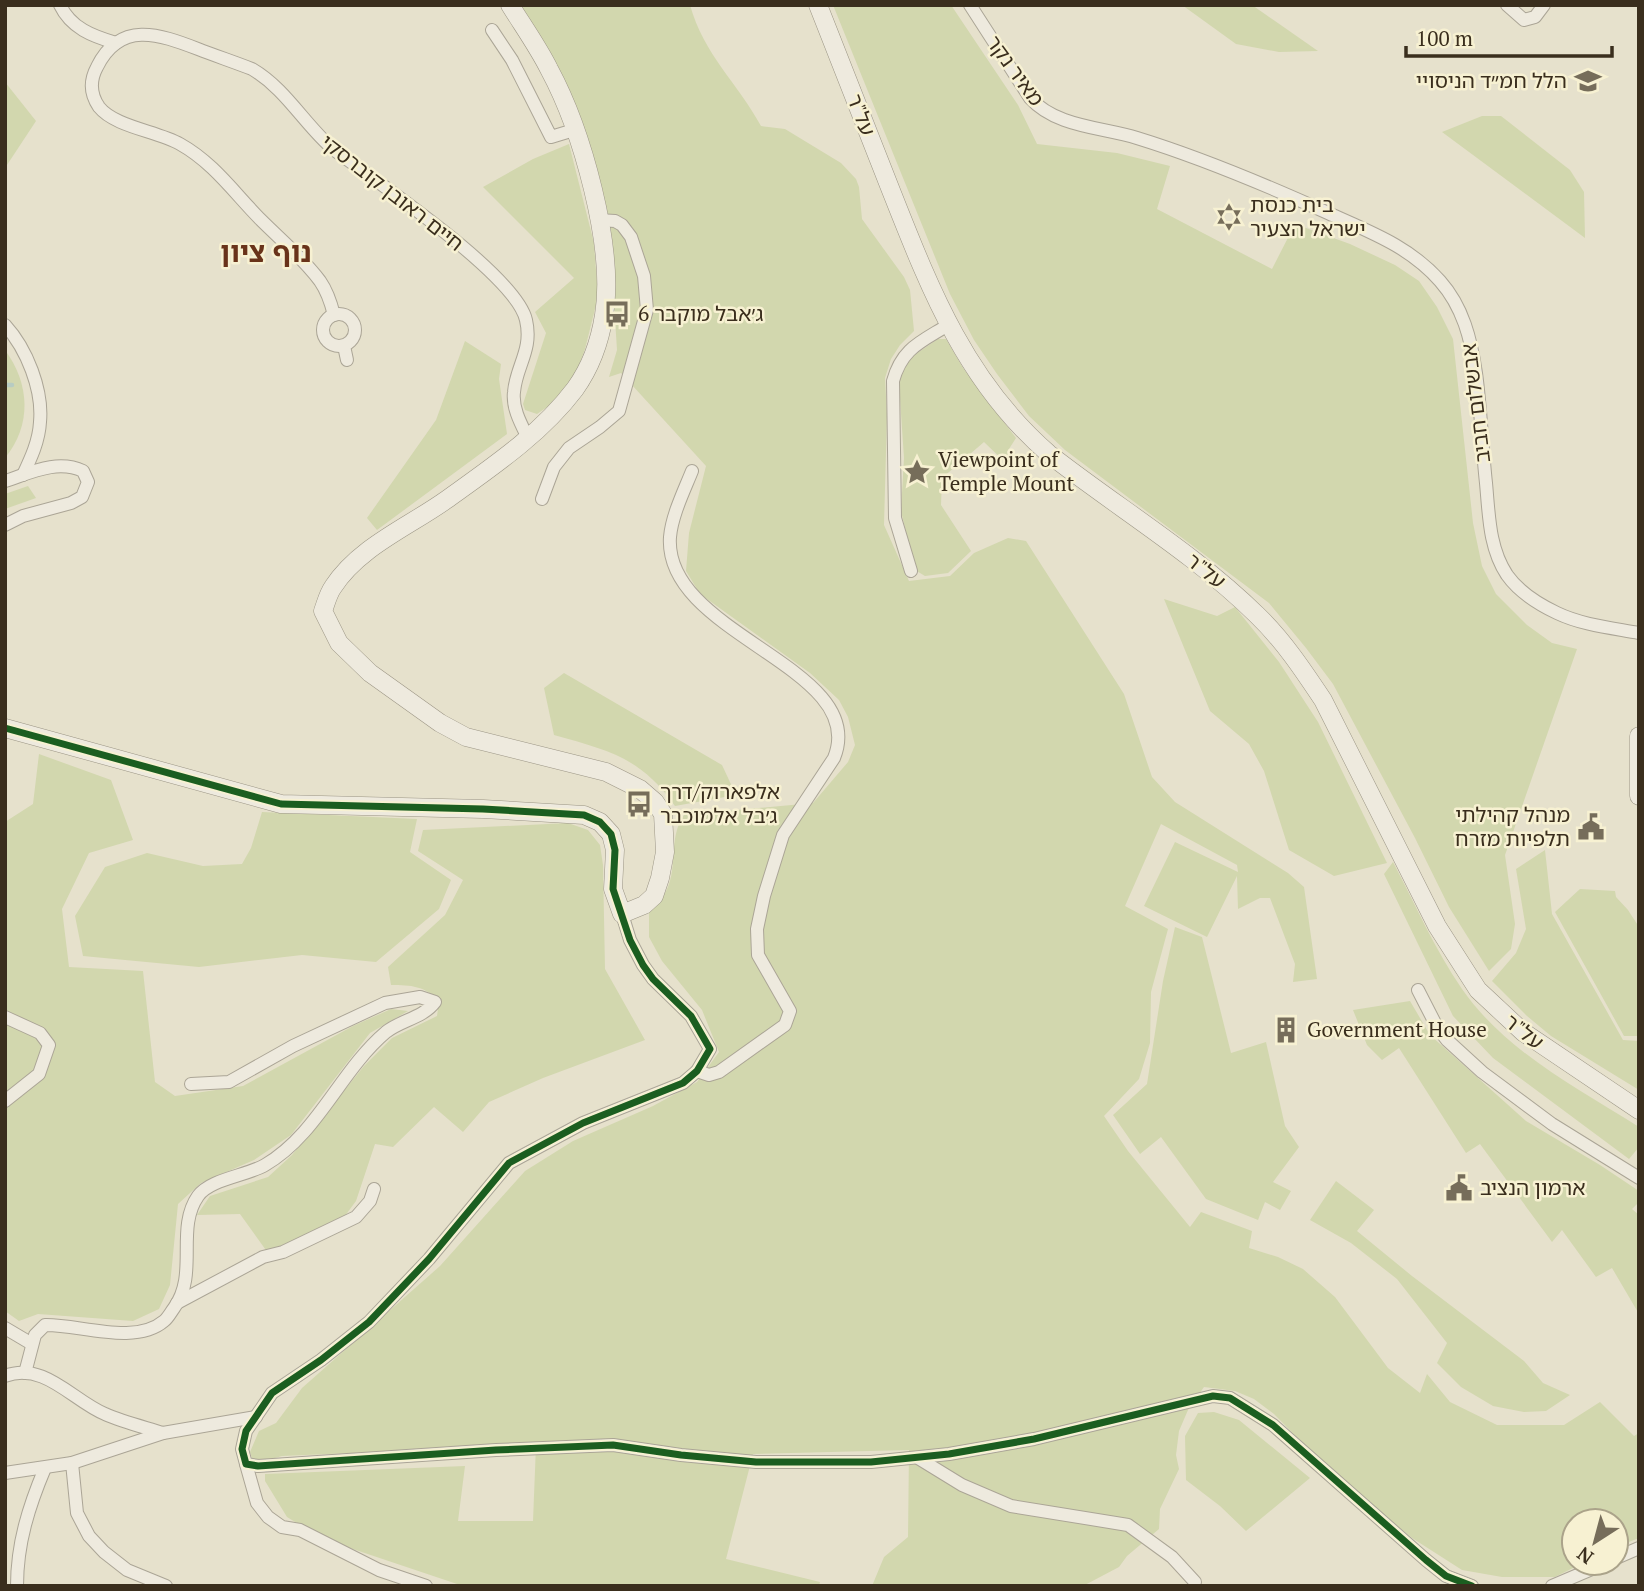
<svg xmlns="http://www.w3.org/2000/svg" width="1644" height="1591" font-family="'PT Serif','Noto Sans Hebrew',serif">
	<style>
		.green { fill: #d2d7ae }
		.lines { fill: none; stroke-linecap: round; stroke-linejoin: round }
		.stream { stroke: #b8ccc2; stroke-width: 4.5 }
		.street-casing { stroke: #aba596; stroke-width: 14 }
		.secondary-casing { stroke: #9b9585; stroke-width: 19 }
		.street { stroke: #eeeade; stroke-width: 12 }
		.secondary { stroke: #eeeade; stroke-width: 18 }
		.cycleway-casing { stroke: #f7f1d2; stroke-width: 11 }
		.cycleway { stroke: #1b5e20; stroke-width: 7 }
		.labels { text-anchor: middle; stroke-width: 5; stroke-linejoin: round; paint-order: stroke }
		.street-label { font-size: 21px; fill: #3a2e1d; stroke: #f7f1d2 }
		.poi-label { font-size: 21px; fill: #3a2e1d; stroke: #f7f1d2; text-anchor: start }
		.district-label { font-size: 28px; font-weight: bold; fill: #69331a; stroke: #f7f1d2 }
	</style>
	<rect width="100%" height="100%" fill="#e6e1cc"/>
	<g class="green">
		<path d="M512,5h178c14,50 47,77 71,121l24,3 56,34 15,16 3,8 3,32 42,58 6,13 4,41 -14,14 -9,14 -6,19 2,37 -3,110 25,56 41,-5 24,-23 34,-15 18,3 98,153 28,83 23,25 113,71 16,14 13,92 -24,3 2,-18 -25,-66h-10l-22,11 -1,-33 -30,61 -63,-31 31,-64 63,30 -1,-7 -76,-41 -36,82 43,23 -17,63 -1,51 -11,36 -35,37 24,35 62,76 11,-15 51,19 -3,17 29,9 25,12 32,28 53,71 32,25 7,-19 23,28 47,23h67l36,-23 34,34 5,-3v105l-23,9v-26h-42v42h9l-28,14h-53l-40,-7 -50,-32 -90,-75 -48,-49 -20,-15 -19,-8 -31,-4 -16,23 -9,21 -3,24 3,14 -19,40 -1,20 -32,27 -8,11 -36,19h-211l12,-29 24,-20 1,-87 -156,4 -27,105 94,23 -1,4h-356l-140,-47 -36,-22 -22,-36v-7l200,-8 -7,55h75l3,-76 -254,11 -28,8 -4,-12 9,-21 17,-8 26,-35 138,-122 85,-95 48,-30 80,-35 44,-24 22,-30 -17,-42 -40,-49 -13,-24v-26c38,-29 14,-65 35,-96l129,-12 35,-41 7,-17 -7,-28 -9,-17 -29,-27 -110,-79 -14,-23 3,-38 17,-67 -85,-93 -12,4 8,-27 -7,-108 -21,-83z"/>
		<path d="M833,5h118l67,100 19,39 80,9 53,13 -13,43 115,60 23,-45 55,20 45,21 24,16 18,26 16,32 20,184 9,43 14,28 31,31 25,18 25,6 -72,206 10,69 -4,25 -22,22 -40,-64 -34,-69 -82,-154 -27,-36 -37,-45 -204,-153 -36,-34 -32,-42 -23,-34 -24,-46z"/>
		<path d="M1182,5h70l66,46 -39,1 -43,-8z"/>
		<path d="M5,82l31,39 -31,47z"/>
		<path d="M1482,116h19l69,54 14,22 1,46 -143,-106z"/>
		<path d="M569,144l25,99 4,54 -13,52 -11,31 -24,25 -13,9 -12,-4 -2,-6 23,-71 -11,-21 39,-34 -91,-91 50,-28z"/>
		<path d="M938,339h8l17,29 53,70 -9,14 5,17 -28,-27 -42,36 -1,27 30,46 -23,22 -23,3 -10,-6 -14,-59 3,-53 -5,-74 5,-22z"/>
		<path d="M465,341l36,23 -2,15 8,55 -130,96 -10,-12 69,-98z"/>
		<path d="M5,350c25,34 27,75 0,108z"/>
		<path d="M28,486l8,12 -31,11v-15z"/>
		<path d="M1164,599l53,17 18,-9 44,55 39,60 69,141 -53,13 -45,-26 -25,-79 -15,-27 -39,-33z"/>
		<path d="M564,673l158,92 14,30 -61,11c-34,-49 -68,-56 -121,-71l-10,-47z"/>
		<path d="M39,754l72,26 22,60 -44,13 -27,56 7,58 74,4 12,111 20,14 68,-10 110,-60 38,-17 17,2 -38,22 -79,102 -37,25 -53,23 -23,21 -8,81 -11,24 -26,12 -95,-7 -19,7 -14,-10v-489l28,-18z"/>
		<path d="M262,812l155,7 -7,33 41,28 -12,29 -63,53 -74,-7 -103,12 -116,-11 -8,-40 30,-49 42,-14 56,13 39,-2 9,-16z"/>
		<path d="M568,823l20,7 12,15 3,20 2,104 40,71 -102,38 -54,24 -26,30 -29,-25 -41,40 -18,-3 -19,57 -20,27 -63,32 -33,-46 -43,1 13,-19 58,-19 24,-22 72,-89 28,-28 45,-22 2,-15c-14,-15 -28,-16 -48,-16l-3,-18 57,-52 18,-35 -45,-29 5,-21z"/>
		<path d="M1545,850l7,64 71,126 16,1v49l-88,-54 -24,-20 -35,-35 24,-28 10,-24 -10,-60z"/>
		<path d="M1393,862c22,42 42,88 69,127 43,62 115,99 177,138v20l-10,12 -136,-101 -40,-42 -69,-142z"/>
		<path d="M1580,889l35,2 1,6 12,13 11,17v109h-15l-69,-124z"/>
		<path d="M1175,927l27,10 29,116 35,-11 19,84 14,21 -26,35 18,9 -11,19 -15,-8 -7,18 -52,-21 -45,-62 -21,17 -27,-39 34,-31 16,-103z"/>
		<path d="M1410,1001l20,34 96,86 74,44 39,26v11l-7,7 7,6v99l-27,-46 -16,9 -34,-47 -10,12 -72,-98 -14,9 -67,-105 -17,12 -15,-15 -14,-35z"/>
		<path d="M1336,1181l38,29 -17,21 55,45 112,85 19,22 27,12 -24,16 -22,1 -31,-6 -32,-19 -24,-24 10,-20 -50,-64 -46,-36 -41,-23z"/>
		<path d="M1214,1412l25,8 71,58 -64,53 -26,-25 -34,-26 -1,-44 13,-23z"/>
	</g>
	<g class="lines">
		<path class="stream" d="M5,385h7"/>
		<g class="street-casing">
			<g id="street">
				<path d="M60,5c11,23 32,31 56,38"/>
				<path d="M970,5l60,93c26,29 71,29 107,40 65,20 129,47 191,75 42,19 81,33 112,68 23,26 31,58 36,92 5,36 6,74 10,110 3,32 3,65 21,92 12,17 31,29 50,38 25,12 55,15 82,20"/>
				<path d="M1507,5l17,15 11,-3 9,-12"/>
				<path d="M492,30l20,30 39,77 23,-7"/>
				<circle cx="339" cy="330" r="16"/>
				<path d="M334,315c-3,-12 -7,-24 -14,-34 -17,-23 -39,-41 -59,-61 -26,-26 -47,-57 -81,-76 -23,-13 -65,-17 -81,-37 -9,-13 -9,-27 -2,-40 23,-47 62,-33 101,-18 18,7 36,13 54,20 34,20 52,55 81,80 41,31 183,126 193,171 7,30 -10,46 -12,72 -2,16 7,32 14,46"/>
				<path d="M5,325c22,24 38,65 35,97 -1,19 -9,36 -17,53"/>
				<path d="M344,346l3,14"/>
				<path d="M692,471c-8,20 -20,44 -22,66 -7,98 201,130 164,221l-51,77 -19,61 -7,33 1,26 32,56 -5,14 -66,47 -10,3 -12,-4"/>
				<path d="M5,481c25,-8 52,-22 78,-10l5,11 -6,15 -11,6 -48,13 -18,9"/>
				<path d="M542,499l12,-32 15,-19 31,-21 19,-16 28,-101 -3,-34 -13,-39 -9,-12 -7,-4 -17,-1"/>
				<path d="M911,571l-16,-53 -2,-137c9,-33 28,-39 55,-56"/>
				<path d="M622,914l8,26 13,25 10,14 38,37 19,33 -13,22 -14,12 -100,40 -74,40 -80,96 -60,63 -48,38 -49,33 -26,38 -4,18 4,15 12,2 238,-16 117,-5 68,10 75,7h115l78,-8 85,-15 179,-43 17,2 43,27 153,135 20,16 26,10"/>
				<path d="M1418,990l19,37 10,13 35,32 70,52 87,54"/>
				<path d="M5,1017l35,16 9,12 -10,29 -34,27"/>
				<path d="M177,1303l86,-46 20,-5 73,-35 14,-16 4,-12"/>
				<path d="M5,1328l27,16"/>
				<path d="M25,1373l10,-38 10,-10c33,-1 90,21 119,-4 4,-3 7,-9 10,-13 25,-34 1,-79 24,-112 12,-17 48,-20 67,-31 53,-31 75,-94 121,-133 15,-12 37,-14 49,-30l-15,-5 -35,6 -92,43 -64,36 -38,2"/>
				<path d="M5,1376c39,-15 68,25 100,38 18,8 39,13 58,19"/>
				<path d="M918,1458l44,27 49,21 117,19 44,32 23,25"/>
				<path d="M72,1463l5,50 12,23 15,16 23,18 39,16"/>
				<path d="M246,1464l11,39 11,14 14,10 18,3 79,40 47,16"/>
				<path d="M5,1473l67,-10 91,-30 93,-16"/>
				<path d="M1616,1558l23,-10"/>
				<path d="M17,1586c0,-43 12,-80 28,-118"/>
				<path d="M1552,1586l54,-23"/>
			</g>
		</g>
		<g class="secondary-casing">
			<g id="secondary">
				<path d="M818,5c24,61 48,122 72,183 40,101 75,193 159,266 69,54 146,100 208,161 26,25 46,55 66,85l114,226 41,64 45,42 116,78"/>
				<path d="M5,728l276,76 202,5 101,6 16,7 11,12 4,16 -2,39 9,25 22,-9 10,-9 6,-18 5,-26 -2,-38 -8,-12 -15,-13 -34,-17 -140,-35 -26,-14 -70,-50 -31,-30 -16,-32c3,-8 5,-17 10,-24 26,-40 75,-60 113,-87 46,-33 95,-66 129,-111 15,-21 25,-48 29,-74 11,-68 -22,-185 -55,-246 -11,-22 -26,-43 -39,-64"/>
				<path d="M1639,736v60"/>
			</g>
		</g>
		<use href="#street" class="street"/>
		<use href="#secondary" class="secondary"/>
		<g class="cycleway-casing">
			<path id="cycleway" d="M5,728l276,76 202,5 101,6 16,7 11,12 4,16 -2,39 17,51 13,25 10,14 38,37 19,33 -13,22 -14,12 -100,40 -74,40 -80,96 -60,63 -48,38 -49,33 -26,38 -4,18 4,15 12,2 238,-16 117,-5 68,10 75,7h115l78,-8 85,-15 179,-43 17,2 43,27 153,135 20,16 26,10"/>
		</g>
		<use href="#cycleway" class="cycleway"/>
	</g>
	<defs>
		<g id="school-bare" transform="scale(2.1)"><path d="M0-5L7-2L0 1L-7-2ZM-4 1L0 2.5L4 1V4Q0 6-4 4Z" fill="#766d5a" stroke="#f7f1d2" stroke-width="2.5" paint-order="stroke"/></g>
		<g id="synagogue-bare" transform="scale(2.1)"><path d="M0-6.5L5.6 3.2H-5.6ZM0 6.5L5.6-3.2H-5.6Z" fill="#766d5a" stroke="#f7f1d2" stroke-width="2.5" paint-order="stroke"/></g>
		<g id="bus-bare" transform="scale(2.1)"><path d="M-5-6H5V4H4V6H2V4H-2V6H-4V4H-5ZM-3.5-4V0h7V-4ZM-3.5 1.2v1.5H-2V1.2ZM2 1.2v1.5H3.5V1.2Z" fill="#766d5a" stroke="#f7f1d2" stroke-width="2.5" paint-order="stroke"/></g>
		<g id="sight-bare" transform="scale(2.1)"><path d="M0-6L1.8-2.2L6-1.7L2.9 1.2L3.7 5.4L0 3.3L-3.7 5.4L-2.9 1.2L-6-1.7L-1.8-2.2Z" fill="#766d5a" stroke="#f7f1d2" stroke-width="2.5" paint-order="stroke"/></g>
		<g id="civic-bare" transform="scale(2.1)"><path d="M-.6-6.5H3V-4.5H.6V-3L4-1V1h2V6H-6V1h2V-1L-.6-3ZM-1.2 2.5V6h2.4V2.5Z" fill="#766d5a" stroke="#f7f1d2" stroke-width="2.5" paint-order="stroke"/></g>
		<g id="building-bare" transform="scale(2.1)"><path d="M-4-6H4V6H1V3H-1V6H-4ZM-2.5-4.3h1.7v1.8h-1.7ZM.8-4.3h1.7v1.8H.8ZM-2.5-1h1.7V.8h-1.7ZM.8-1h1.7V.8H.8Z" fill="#766d5a" stroke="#f7f1d2" stroke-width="2.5" paint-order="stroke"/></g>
	</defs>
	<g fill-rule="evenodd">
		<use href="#school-bare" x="1588" y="81"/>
		<use href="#synagogue-bare" x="1229" y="217"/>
		<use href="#bus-bare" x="617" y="314"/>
		<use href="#sight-bare" x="917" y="472"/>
		<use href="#bus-bare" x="639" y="804"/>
		<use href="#civic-bare" x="1591" y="827"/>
		<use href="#building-bare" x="1286" y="1030"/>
		<use href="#civic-bare" x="1459" y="1188"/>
	</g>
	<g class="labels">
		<g class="street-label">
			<text transform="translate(1015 71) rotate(54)" y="7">מאיר נקר</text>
			<text transform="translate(861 115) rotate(69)" y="7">על"ר</text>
			<text transform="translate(392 193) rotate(38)" y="7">חיים ראובן קוברסקי</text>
			<text transform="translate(1476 403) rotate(-97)" y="7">אבשלום חביב</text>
			<text transform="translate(1206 571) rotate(38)" y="7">על"ר</text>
			<text transform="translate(1524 1032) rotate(38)" y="7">על"ר</text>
		</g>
		<g class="poi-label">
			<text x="1567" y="88" text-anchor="end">הלל חמ״ד הניסויי</text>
			<text x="1250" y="212">בית כנסת<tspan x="1250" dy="24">ישראל הצעיר</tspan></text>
			<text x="638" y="321">ג׳אבל מוקבר 6</text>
			<text x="938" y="467">Viewpoint of<tspan x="938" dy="24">Temple Mount</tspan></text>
			<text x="660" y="799">אלפארוק/דרך<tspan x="660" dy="24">ג׳בל אלמוכבר</tspan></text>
			<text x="1570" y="822" text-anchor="end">מנהל קהילתי<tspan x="1570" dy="24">תלפיות מזרח</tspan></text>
			<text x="1307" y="1037">Government House</text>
			<text x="1480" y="1195">ארמון הנציב</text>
		</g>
		<g class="district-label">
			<text x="266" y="262">נוף ציון</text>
		</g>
	</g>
	<rect width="1644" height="1591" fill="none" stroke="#3a2e1d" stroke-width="14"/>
	<g transform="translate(1595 1542) rotate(216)"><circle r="33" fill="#f7f1d2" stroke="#aba38a" stroke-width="2"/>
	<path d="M0-5L12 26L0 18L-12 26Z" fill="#766d5a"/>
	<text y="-10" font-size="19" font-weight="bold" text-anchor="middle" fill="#3a2e1d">N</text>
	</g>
	<path d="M1406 46v10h206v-10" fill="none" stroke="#3a2e1d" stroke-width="3.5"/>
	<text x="1416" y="46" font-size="21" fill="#3a2e1d" stroke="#f7f1d2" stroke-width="5" paint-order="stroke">100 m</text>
</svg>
